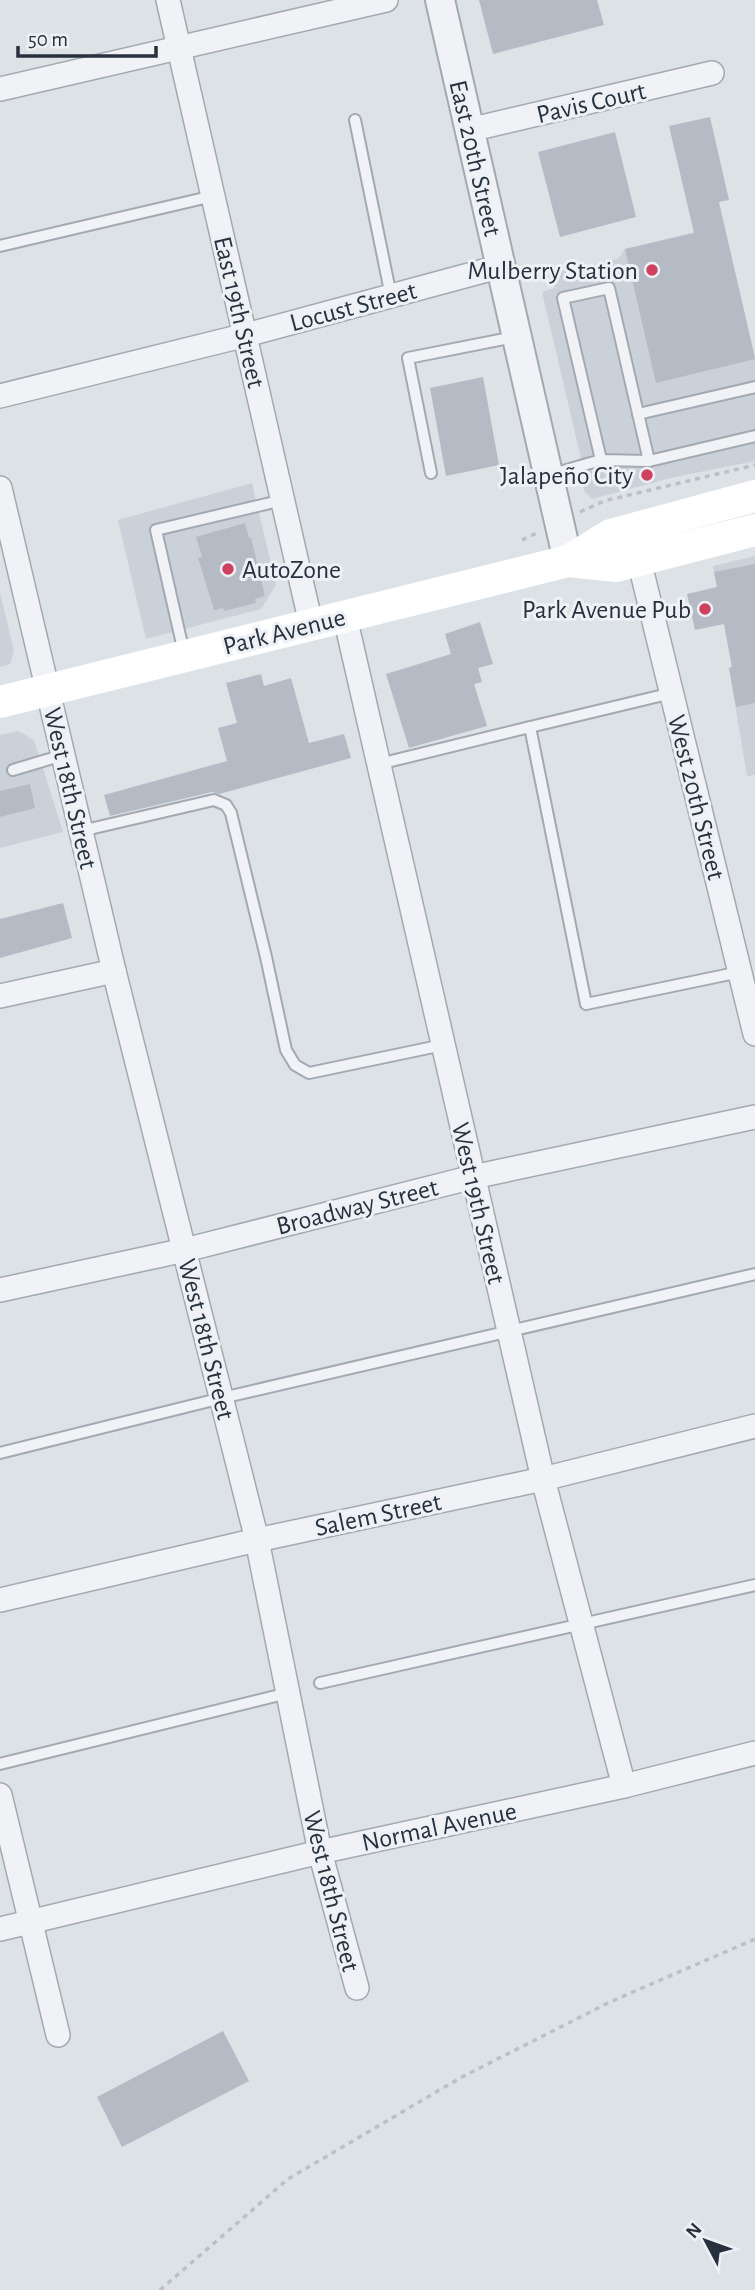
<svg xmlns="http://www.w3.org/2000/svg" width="755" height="2290" font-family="'Alegreya Sans',sans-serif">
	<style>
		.built { fill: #cbd1d9 }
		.building { fill: #b5bbc4 }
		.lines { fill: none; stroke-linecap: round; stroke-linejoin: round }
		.service-casing { stroke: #a3a9b1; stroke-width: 14 }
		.minor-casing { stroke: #a3a9b1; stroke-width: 26 }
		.tertiary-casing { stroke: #a3a9b1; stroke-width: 32 }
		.path { stroke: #bcc0c6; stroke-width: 3.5; stroke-dasharray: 5 5; stroke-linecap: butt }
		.service { stroke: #f0f2f6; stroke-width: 10 }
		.minor { stroke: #f0f2f6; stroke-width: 23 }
		.tertiary { stroke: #f0f2f6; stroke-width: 28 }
		.secondary { stroke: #fff; stroke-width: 32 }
		.poi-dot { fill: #ce415f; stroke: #edf1f5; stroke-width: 2.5 }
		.labels { text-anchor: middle; stroke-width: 6; stroke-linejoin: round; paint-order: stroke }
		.street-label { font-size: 26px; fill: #27313e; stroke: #edf1f5 }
		.poi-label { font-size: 26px; fill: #27313e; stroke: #edf1f5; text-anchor: end }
	</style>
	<rect width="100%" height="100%" fill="#dde2e7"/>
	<g class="built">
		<path d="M724,225l31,131v105l-80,16 -83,22 -7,-7 -4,-8 5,-4 -44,-188 13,-4 -3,-15 66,-14 7,-10z"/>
		<path d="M252,483l24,102 -15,24 -115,30 -28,-119z"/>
		<path d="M755,556v219l-8,1 -18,-108 3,-1 -19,-101z"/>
		<path d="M0,592l14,59 -4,13 -10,3z"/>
		<path d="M18,731l16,9 29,92 -63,16v-113z"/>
	</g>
	<g class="building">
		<path d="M479,0h118l7,25 -111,29z"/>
		<path d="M710,117l19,83 -10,2 36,157 -99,24 -31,-134 69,-16 -25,-107z"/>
		<path d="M615,132l21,85 -76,20 -22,-85z"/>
		<path d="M483,377l16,88 -53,11 -16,-88z"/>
		<path d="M245,523l4,15 2,-1 14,59 -10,3 1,4 -32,8 -1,-3 -9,2 -16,-52 4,-1 -6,-20z"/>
		<path d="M755,564v139l-19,4 -7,-39 3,-1 -8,-43 -29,6 -8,-36 30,-7 -3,-15z"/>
		<path d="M480,622l13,42 -15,4 4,14 -8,2 13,42 -78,22 -23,-74 65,-20 -6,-20z"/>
		<path d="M261,674l3,12 27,-8 18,65 35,-9 7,24 -132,36 -7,-2 -102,24 -6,-21 123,-34 -9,-33 19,-5 -11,-40z"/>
		<path d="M30,784l5,24 -35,9v-26z"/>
		<path d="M63,903l9,35 -72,20v-39z"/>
		<path d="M223,2031l26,50 -127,66 -25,-50z"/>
	</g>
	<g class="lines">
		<g class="service-casing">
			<g id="service">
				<path d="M355,120l36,176"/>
				<path d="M0,246l213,-50"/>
				<path d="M638,414l117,-27"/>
				<path d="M649,461l106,-25"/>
				<path d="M431,473l-23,-115 106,-21"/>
				<path d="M549,475l52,-15 48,1 -40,-173 -46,10 38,162"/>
				<path d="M184,653l-28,-123 127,-30"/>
				<path d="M530,727l142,-34"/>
				<path d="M379,764l151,-37 56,277 154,-32"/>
				<path d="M13,770l50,-15"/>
				<path d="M81,831l133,-31 12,5 5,8 35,144 20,93 9,15 14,8 134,-28"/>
				<path d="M0,1453l222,-55 533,-124"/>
				<path d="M320,1683l435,-98"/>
				<path d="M0,1764l288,-71"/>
			</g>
		</g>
		<g class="minor-casing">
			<g id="minor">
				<path d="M168,0l143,624"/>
				<path d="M0,89l386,-89"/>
				<path d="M469,130l243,-57"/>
				<path d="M0,396l246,-61 256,-69"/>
				<path d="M0,488l114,483 143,569 63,312 37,136"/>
				<path d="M639,560l116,474"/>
				<path d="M345,617l198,862 81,307"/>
				<path d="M0,996l114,-25"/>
				<path d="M0,1290l185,-40 288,-73 282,-60"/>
				<path d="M0,1600l257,-60 286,-61 212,-53"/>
				<path d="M0,1795l58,240"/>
				<path d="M0,1929l320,-77 304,-66 131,-33"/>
			</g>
		</g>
		<g class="tertiary-casing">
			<path id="tertiary" d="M440,0l128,561"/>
		</g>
		<g class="path">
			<path d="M580,512l24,-11 151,-36"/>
			<path d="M522,540l17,-8"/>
			<path d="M160,2290l128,-111 172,-101 150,-76 145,-63"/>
		</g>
		<use href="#service" class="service"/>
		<use href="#minor" class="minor"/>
		<use href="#tertiary" class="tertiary"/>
		<g class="secondary">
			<path d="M568,561l48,5 139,-36"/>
			<path d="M0,702l568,-141 43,-26 144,-39"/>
		</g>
	</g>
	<g class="poi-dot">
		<circle cx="652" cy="270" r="7"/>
		<circle cx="647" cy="475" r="7"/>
		<circle cx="228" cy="569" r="7"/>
		<circle cx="705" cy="609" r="7"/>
	</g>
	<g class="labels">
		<g class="street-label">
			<text transform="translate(591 102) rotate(-13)" y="9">Pavis Court</text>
			<text transform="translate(476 158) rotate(77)" y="9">East 20th Street</text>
			<text transform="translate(353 306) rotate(-15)" y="9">Locust Street</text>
			<text transform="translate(240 312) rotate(77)" y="9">East 19th Street</text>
			<text transform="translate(284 631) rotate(-14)" y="9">Park Avenue</text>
			<text transform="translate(71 788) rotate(77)" y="9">West 18th Street</text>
			<text transform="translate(697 797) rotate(76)" y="9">West 20th Street</text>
			<text transform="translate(479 1203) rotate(77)" y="9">West 19th Street</text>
			<text transform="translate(357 1206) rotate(-14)" y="9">Broadway Street</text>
			<text transform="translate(207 1339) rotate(76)" y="9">West 18th Street</text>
			<text transform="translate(378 1514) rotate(-12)" y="9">Salem Street</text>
			<text transform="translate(439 1826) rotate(-12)" y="9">Normal Avenue</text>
			<text transform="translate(332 1891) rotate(76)" y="9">West 18th Street</text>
		</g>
		<g class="poi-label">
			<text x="638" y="279">Mulberry Station</text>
			<text x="633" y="484">Jalapeño City</text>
			<text x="242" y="578" text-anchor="start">AutoZone</text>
			<text x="691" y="618">Park Avenue Pub</text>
		</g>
	</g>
	<g transform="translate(706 2241) rotate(311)" stroke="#edf1f5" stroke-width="5" paint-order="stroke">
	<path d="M0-5L12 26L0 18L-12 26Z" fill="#27313e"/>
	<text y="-10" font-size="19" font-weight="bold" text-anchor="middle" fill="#27313e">N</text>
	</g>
	<path d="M18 46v10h138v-10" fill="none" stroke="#27313e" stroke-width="3.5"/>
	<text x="28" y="46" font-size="21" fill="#27313e" stroke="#edf1f5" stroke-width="5" paint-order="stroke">50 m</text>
</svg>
